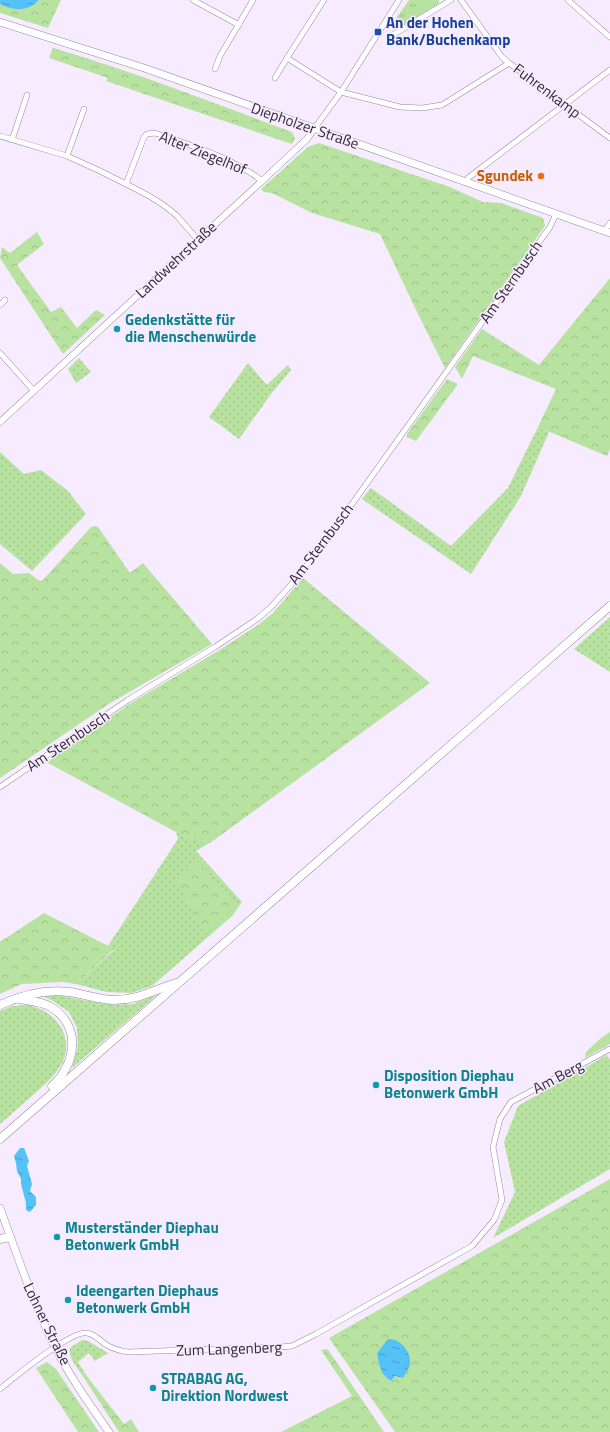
<svg xmlns="http://www.w3.org/2000/svg" width="610" height="1432" font-family="'Titillium Web',sans-serif">
	<style>
		.grass { fill: url(#grass-dots) }
		.forest { fill: url(#forest-crowns); fill-rule: evenodd }
		.park { fill: url(#park-tufts) }
		.water { fill: url(#water-ripples) }
		.lines { fill: none; stroke-linecap: round; stroke-linejoin: round }
		.minor-casing { stroke: #9987a5; stroke-width: 6 }
		.tertiary-casing { stroke: #9987a5; stroke-width: 7 }
		.secondary-casing { stroke: #9987a5; stroke-width: 8 }
		.primary-casing { stroke: #9987a5; stroke-width: 9 }
		.minor { stroke: #fff; stroke-width: 5 }
		.tertiary { stroke: #fff; stroke-width: 6 }
		.secondary { stroke: #fff; stroke-width: 7 }
		.primary { stroke: #fff; stroke-width: 8 }
		.transit-dot { fill: #1a4fb4; stroke: #f7ebff; stroke-width: 1.5 }
		.food-dot { fill: #e8710a; stroke: #f7ebff; stroke-width: 1.5 }
		.culture-dot { fill: #0f9aa8; stroke: #f7ebff; stroke-width: 1.5 }
		.labels { text-anchor: middle; stroke-width: 3; stroke-linejoin: round; paint-order: stroke }
		.transit-label { font-size: 15px; font-weight: bold; fill: #164399; stroke: #f7ebff; text-anchor: start }
		.street-label { font-size: 15px; fill: #302835; stroke: #f7ebff }
		.food-label { font-size: 15px; font-weight: bold; fill: #c56008; stroke: #f7ebff; text-anchor: end }
		.culture-label { font-size: 15px; font-weight: bold; fill: #0d838f; stroke: #f7ebff; text-anchor: start }
	</style>
	<defs>
		<pattern id="grass-dots" width="8" height="8" patternUnits="userSpaceOnUse"><rect width="8" height="8" fill="#b8e2a0"/><path d="M2 2h.1M6 6h.1" fill="none" stroke="#9ec28a" stroke-width="1.8" stroke-linecap="round"/></pattern>
		<pattern id="forest-crowns" width="20" height="18" patternUnits="userSpaceOnUse"><rect width="20" height="18" fill="#b8e2a0"/><path d="M2 6a3 3 0 1 1 6 0M12 15a3 3 0 1 1 6 0" fill="none" stroke="#9ec28a"/></pattern>
		<pattern id="park-tufts" width="24" height="20" patternUnits="userSpaceOnUse"><rect width="24" height="20" fill="#b8e2a0"/><path d="M3 7l-1-3M5 7V3M7 7l1-3M15 17l-1-3M17 17v-4M19 17l1-3" fill="none" stroke="#9ec28a"/></pattern>
		<pattern id="water-ripples" width="26" height="14" patternUnits="userSpaceOnUse"><rect width="26" height="14" fill="#54c1f7"/><path d="M2 4q2-2 4 0t4 0M15 11q2-2 4 0t4 0" fill="none" stroke="#469dc9"/></pattern>
	</defs>
	<rect width="100%" height="100%" fill="#f7ebff"/>
	<g class="grass">
		<path d="M79,358l12,14 -15,11 -8,-14z"/>
		<path d="M248,363l19,22 21,-20 3,5 -20,24 -32,45 -30,-22z"/>
		<path d="M538,427l11,5 -28,64 -50,78 -109,-75 9,-11 80,58 57,-58z"/>
		<path d="M0,452l24,22 17,-4 27,21 18,23 -54,57 -32,-27z"/>
		<path d="M610,617v55l-36,-23z"/>
		<path d="M176,832l23,10 15,-2 -18,11 46,51 -10,14 -80,70 -21,7 -24,-1 -31,-8 38,-34 -6,-4 70,-107z"/>
		<path d="M41,995h16l37,7 21,3 18,-1 24,-9 -85,73 6,-22 -1,-18 -8,-16 -16,-11z"/>
		<path d="M28,1005c15,4 26,10 34,24 14,30 -10,49 -30,67 -11,9 -21,19 -32,28v-113l12,-5z"/>
		<path d="M607,1055l3,5v109l-117,69 22,-46 -11,-50 14,-36z"/>
		<path d="M82,1340l6,1 20,12 -13,8 -6,-8 -11,9 8,13h-4c-5,-8 -14,-17 -12,-27z"/>
	</g>
	<g class="forest">
		<path d="M39,0h22l-13,28 -48,-15v-9c12,6 29,7 39,-4z"/>
		<path d="M53,48c81,24 159,54 239,84l3,6 -3,6 -186,-63 2,-3 -59,-20z"/>
		<path d="M319,143l131,44 33,15 18,1 42,15 2,8 -100,142 -27,-54 -38,-80 -68,-21 -40,-20 -8,-1 -3,-3 47,-42z"/>
		<path d="M37,232l7,12 -27,21 34,47 10,-5 16,21 19,-18 9,5 -42,39 -63,-96 2,-11 8,6z"/>
		<path d="M610,278v171l-3,7 -69,-29 18,-38 -83,-33 -11,23 -7,-12 27,-38 57,36z"/>
		<path d="M447,379l11,5 -42,57 -9,-4v-3z"/>
		<path d="M95,526l3,1 32,46 13,-10 69,81 -105,61 -107,73v-215l13,11 16,-1 9,7 4,1 49,-54z"/>
		<path d="M303,578l127,105 -216,157 -15,2 -23,-10 -128,-69 4,-5 79,-55 87,-52 40,-26 15,-12z"/>
		<path d="M196,859l41,45 -32,31 -29,-55z"/>
		<path d="M44,913l70,36 -38,35 -13,-2 -41,2 -22,10v-52z"/>
		<path d="M610,1032v12l-25,14 1,-6 15,-14z"/>
		<path d="M610,1179v253h-215l-66,-94zM387,1339l18,35 -2,4 -8,-2 -4,5z"/>
		<path d="M327,1349l2,2 55,81h-103l71,-36 -31,-46z"/>
		<path d="M47,1362l9,7 43,63h-21l-42,-64z"/>
		<path d="M82,1375h4l38,49 7,-5 8,13h-20z"/>
	</g>
	<path class="park" d="M409,0h30v3l-42,27h-3l-3,-4z"/>
	<g class="water">
		<path d="M0,0h39c-11,12 -26,11 -39,4z"/>
		<path d="M20,1148h4l5,13 -2,5 5,18 -2,7 6,6v8l-6,7 -4,-2v-7l-5,-19v-5l-4,-8 -1,-8 -2,-7z"/>
		<path d="M388,1339c11,-1 22,11 22,22 1,6 -4,11 -7,17l-8,-2 -4,5c-11,-7 -12,-17 -14,-28z"/>
	</g>
	<g class="lines">
		<g class="minor-casing">
			<g id="minor">
				<path d="M193,0l46,25"/>
				<path d="M324,0l-37,58 54,34 59,15 22,1 20,-3 67,-42"/>
				<path d="M461,0l41,57 7,6 101,75"/>
				<path d="M568,0l42,37"/>
				<path d="M391,36l60,-36"/>
				<path d="M215,69l5,-13 33,-56"/>
				<path d="M275,78l12,-20"/>
				<path d="M314,129l27,-37 58,-92"/>
				<path d="M0,136l67,20 17,-47"/>
				<path d="M12,140l15,-45"/>
				<path d="M67,156l31,14 28,14 18,-47 3,-3 8,-1c36,13 77,24 107,48"/>
				<path d="M466,182l2,-4 142,-108"/>
				<path d="M126,184c18,9 36,18 51,32 7,8 14,16 21,24"/>
				<path d="M604,231l6,-8"/>
				<path d="M0,305l5,-5"/>
				<path d="M0,353l34,38"/>
				<path d="M0,787l128,-87 87,-53 42,-28 14,-12 19,-21 32,-40 228,-319 6,-13"/>
				<path d="M0,1389c15,-12 71,-59 87,-56 7,1 13,7 18,11 8,5 15,7 23,8l152,-5 12,-1 24,-12 156,-88 22,-26 8,-20 -9,-53 7,-28 11,-17 99,-53"/>
			</g>
		</g>
		<g class="tertiary-casing">
			<path id="tertiary" d="M0,422l262,-241 45,-42 7,-10"/>
		</g>
		<g class="secondary-casing">
			<g id="secondary">
				<path d="M0,22l147,47 463,164"/>
				<path d="M0,1208c17,47 33,94 55,139 15,30 35,58 54,85"/>
			</g>
		</g>
		<g class="primary-casing">
			<g id="primary">
				<path d="M19,999c11,2 22,2 32,8 31,19 25,58 1,79"/>
				<path d="M0,1005c22,-10 45,-16 69,-13 15,2 30,8 45,8 24,0 40,-10 62,-17"/>
				<path d="M0,1139l610,-533"/>
				<path d="M0,1239l10,-2"/>
			</g>
		</g>
		<use href="#minor" class="minor"/>
		<use href="#tertiary" class="tertiary"/>
		<use href="#secondary" class="secondary"/>
		<use href="#primary" class="primary"/>
	</g>
	<rect class="transit-dot" x="374" y="28" width="8" height="8" rx="2"/>
	<circle class="food-dot" cx="541" cy="176" r="4"/>
	<g class="culture-dot">
		<circle cx="117" cy="329" r="4"/>
		<circle cx="376" cy="1085" r="4"/>
		<circle cx="57" cy="1237" r="4"/>
		<circle cx="68" cy="1300" r="4"/>
		<circle cx="153" cy="1388" r="4"/>
	</g>
	<g class="labels">
		<g class="transit-label">
			<text x="386" y="28">An der Hohen<tspan x="386" dy="17">Bank/Buchenkamp</tspan></text>
		</g>
		<g class="street-label">
			<text transform="translate(547 91) rotate(37)" y="5">Fuhrenkamp</text>
			<text transform="translate(305 126) rotate(19)" y="5">Diepholzer Straße</text>
			<text transform="translate(203 153) rotate(22)" y="5">Alter Ziegelhof</text>
			<text transform="translate(176 260) rotate(-43)" y="5">Landwehrstraße</text>
			<text transform="translate(511 282) rotate(-55)" y="5">Am Sternbusch</text>
			<text transform="translate(321 544) rotate(-53)" y="5">Am Sternbusch</text>
			<text transform="translate(68 741) rotate(-34)" y="5">Am Sternbusch</text>
			<text transform="translate(558 1077) rotate(-28)" y="5">Am Berg</text>
			<text transform="translate(47 1324) rotate(64)" y="5">Lohner Straße</text>
			<text transform="translate(229 1349) rotate(-2)" y="5">Zum Langenberg</text>
		</g>
		<g class="food-label">
			<text x="533" y="181">Sgundek</text>
		</g>
		<g class="culture-label">
			<text x="125" y="325">Gedenkstätte für<tspan x="125" dy="17">die Menschenwürde</tspan></text>
			<text x="384" y="1081">Disposition Diephau<tspan x="384" dy="17">Betonwerk GmbH</tspan></text>
			<text x="65" y="1233">Musterständer Diephau<tspan x="65" dy="17">Betonwerk GmbH</tspan></text>
			<text x="76" y="1296">Ideengarten Diephaus<tspan x="76" dy="17">Betonwerk GmbH</tspan></text>
			<text x="161" y="1384">STRABAG AG,<tspan x="161" dy="17">Direktion Nordwest</tspan></text>
		</g>
	</g>
</svg>
